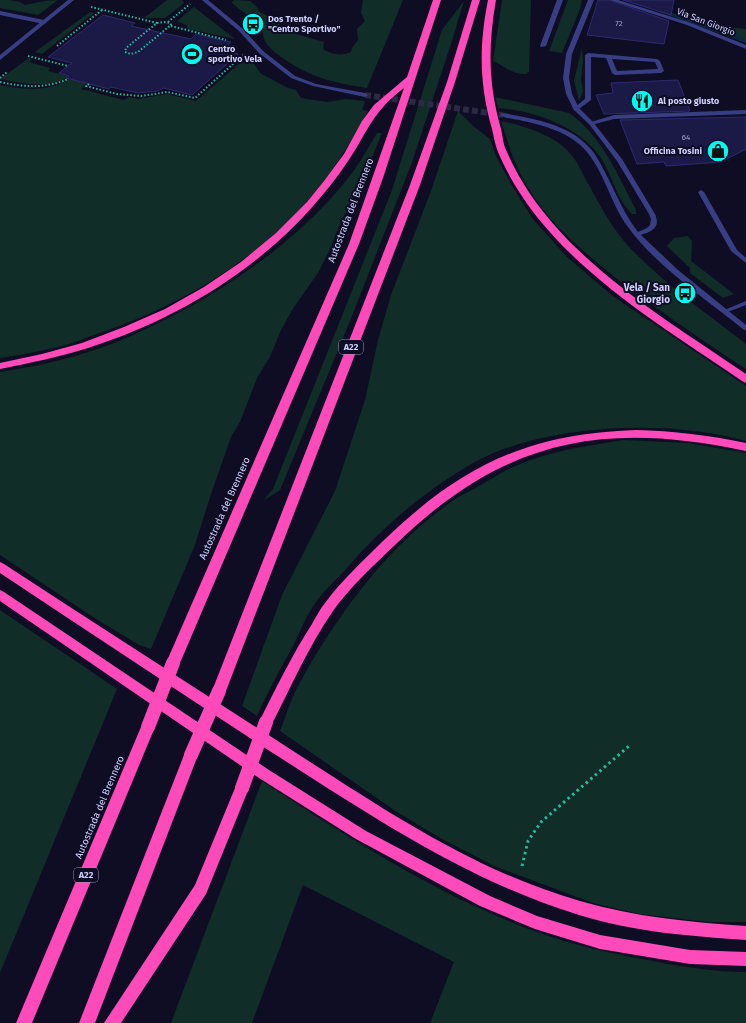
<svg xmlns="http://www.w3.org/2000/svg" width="746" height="1023" font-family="'Fira Sans',sans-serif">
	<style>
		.green { fill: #102d28 }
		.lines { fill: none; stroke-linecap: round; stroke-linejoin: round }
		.stream { fill: #0a2846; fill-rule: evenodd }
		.building { fill: #1b1945; stroke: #2e2a72 }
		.minor-tunnel { stroke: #2b2a44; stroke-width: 6; stroke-dasharray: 6 3; stroke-linecap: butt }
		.path-far1 { stroke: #2ab89c; stroke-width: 2; stroke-dasharray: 1.5 2; stroke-linecap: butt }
		.path { stroke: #2ab89c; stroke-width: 3; stroke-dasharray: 2.5 3.5; stroke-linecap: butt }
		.service { fill: #373e84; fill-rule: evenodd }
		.minor { fill: #373e84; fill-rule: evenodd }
		.motorway { fill: #ff4aba; fill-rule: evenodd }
		.motorway-bridge { stroke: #ff4aba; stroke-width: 14 }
		.labels { text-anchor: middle; stroke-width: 4; stroke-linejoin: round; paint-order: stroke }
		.number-label { font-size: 8px; fill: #a2a3d0 }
		.far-poi-label { font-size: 9px; font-weight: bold; fill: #cfd1ff; stroke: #0e0d23; text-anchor: start }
		.far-street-label { font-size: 9px; fill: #cfd1ff; stroke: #0e0d23 }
		.shield { fill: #0e0d23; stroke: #9596bd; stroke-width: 1 }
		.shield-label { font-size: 9px; font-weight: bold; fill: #cfd1ff }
		.street-label { font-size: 10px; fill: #cfd1ff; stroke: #0e0d23 }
		.poi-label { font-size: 10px; font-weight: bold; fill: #cfd1ff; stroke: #0e0d23; text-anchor: end }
	</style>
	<rect width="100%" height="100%" fill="#0e0d23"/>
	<g class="green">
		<path d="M0,0c9,0 18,0 25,5 9,-2 23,-5 33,-5l-20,15 -38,-7z"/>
		<path d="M167,0h15l2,3 -19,15h-21z"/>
		<path d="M234,0l16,1 6,5 4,6 13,7 16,13 35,10 -1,7c8,6 20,7 28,3l1,-4 6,-8 -1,-11 8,-8 -4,-8 2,-13h40l-36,88c-34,-5 -58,-11 -86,-31 -11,-8 -19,-15 -19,-30l-29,-23 -1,-2z"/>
		<path d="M502,0h29l-2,72 -3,2c-14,1 -21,-8 -33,-13z"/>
		<path d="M568,0h14l-2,9 -18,44 -13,-2z"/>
		<path d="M464,1l-14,46 -39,118 -61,156 -70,169 -16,10 9,-11 119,-299 50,-160z"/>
		<path d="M194,7l41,32 -47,-10 -2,-4 -9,-4z"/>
		<path d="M90,12l4,1 -52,41 -7,-2z"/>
		<path d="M724,27l22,2v14l-28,-11z"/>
		<path d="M582,48l1,13 -2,18 2,12 -4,10 -5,-21z"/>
		<path d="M249,55l11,18 28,15 8,2 5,8 26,4 19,-3 19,2 -3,9 6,1c-12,21 -24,42 -38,62 -57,78 -140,129 -230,160 -13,4 -25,10 -38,13 -20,5 -41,9 -62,12v-273c25,5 47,7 70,-6l16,4 -5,6 43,11 5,-3 9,2 29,-5 29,7z"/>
		<path d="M29,58l3,1 -3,3 21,6 -2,3 21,5c-19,14 -48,7 -69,3z"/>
		<path d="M495,97l74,16c33,23 49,62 67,97v4h-4c-14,-13 -19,-34 -28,-51 -20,-35 -68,-52 -106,-55z"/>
		<path d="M458,111l14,14 18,14 6,17 15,28 21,34 35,39 47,40 132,89v55c-77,-22 -200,-18 -271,21 -48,27 -92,64 -128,106 -11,12 -25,24 -33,37 -8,12 -14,26 -20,39 -13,24 -26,47 -37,72l-15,-10 40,-111 53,-104 30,-91 13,-60 13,-45 40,-104z"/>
		<path d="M501,121c24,5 57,15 72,36 5,6 8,14 12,21 14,25 26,50 46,71 35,36 76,65 115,95v25c-36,-23 -70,-47 -105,-72 -45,-34 -94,-71 -120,-122 -9,-17 -14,-36 -20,-54z"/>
		<path d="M377,133h5l-13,32 -32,66 -6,16 -13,26 -24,34 -13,23 -11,27 -12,19 -18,46 -9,15 -21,60 -15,48 -44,104 -12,-4 -46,-28 -93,-62v-183c38,-6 78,-15 114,-29 85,-34 179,-94 235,-166 11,-14 19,-29 28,-44z"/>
		<path d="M688,236l4,5 -1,20 43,33 -11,4 -33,-25v-5l-23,-22 7,-8z"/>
		<path d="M624,440l64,3 58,10v469h-38l-69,-8 -46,-11 -99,-37 -52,-27 -45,-27 -117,-81c6,-15 11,-32 18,-45 38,-70 92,-144 159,-188 10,-6 20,-10 29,-16 7,-4 14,-9 21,-12 36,-18 78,-24 117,-30z"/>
		<path d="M0,610l117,79 -117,284z"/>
		<path d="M262,781c93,61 190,124 296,158 31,10 63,16 95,22 30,6 62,11 93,11v51h-316l24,-61 -151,-77 -51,138h-81z"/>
	</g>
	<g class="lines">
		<path class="stream" d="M660,10h4l82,29v4l-86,-31z"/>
	</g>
	<g class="building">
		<path d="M598,0h11l60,21 -5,23 -77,-9z"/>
		<path d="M623,0h51l-3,15z"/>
		<path d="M103,15l32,8 -4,3 60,13 5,-5 35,8 -9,8 16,4 -46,41 -28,-7 -7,3 -19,2 -27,-6 -2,2 -43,-11 3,-2 -10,-3 13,-10 -24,-6z"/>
		<path d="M678,80l12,31 -86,3 -8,-19 17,-2 -2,-10z"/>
		<path d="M746,117v32l-25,13 -55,4 -2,-4 -27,2 -17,-44z"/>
	</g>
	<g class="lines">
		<path class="minor-tunnel" d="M365,95l138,20"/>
		<g class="path-far1">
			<path d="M91,7l66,16"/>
			<path d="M164,22l6,1 1,2 -33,27 -7,2 -6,-2 1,-4 31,-25z"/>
			<path d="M168,22l22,-18"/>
			<path d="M171,26l55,14"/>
			<path d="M57,46l45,-36"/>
			<path d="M28,56l40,10"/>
			<path d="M0,78l7,-6"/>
			<path d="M0,82c24,5 45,7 68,-3"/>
			<path d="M89,84l-3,2 31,8 24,2 26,-4 28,6 48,-43"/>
		</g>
		<path class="path" d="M522,866l6,-25 13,-19 88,-76"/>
		<g class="service">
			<path d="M557,0h6l-17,46 -5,1 -1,-1z"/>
			<path d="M0,11l44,9 3,2 -3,2 -44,-9z"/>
			<path d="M588,53l69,6 3,2 4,10 -3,2 -46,2 -3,-2 -6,-15 -15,-1v43l-15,11 -3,-2 1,-1 11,-9v-44zM612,59l43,3 3,7 -41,2z"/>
			<path d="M746,110v4l-132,5 -23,6 -3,-2 26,-8z"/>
			<path d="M701,190l3,2 33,58 9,8v5l-15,-12 -33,-59z"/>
			<path d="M746,301v4l-21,8 -3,-2z"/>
		</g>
		<g class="minor">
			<path d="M68,0h6l-74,60v-5z"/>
			<path d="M202,0h6l35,29 20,22 32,25 21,8 49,9 3,2 -3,2 -52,-11 -22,-8 -32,-25 -20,-22z"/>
			<path d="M588,0h6l-22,54 -3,24 3,16 7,14 14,14 29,37 33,55c6,14 -3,17 -14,21l37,35 68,55v5h-2c-38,-31 -88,-64 -116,-103 -19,-25 -25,-63 -49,-83 -15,-13 -37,-19 -56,-23 -7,-2 -17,-2 -23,-6l3,-2c28,5 65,11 85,33 9,9 14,21 20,32 9,18 17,37 30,54l9,-4 3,-3 1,-6 -2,-5 -32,-53 -28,-37 -15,-14 -8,-16 -3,-16 3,-24z"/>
			<path d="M610,0h8l73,23 55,22v4l-59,-24z"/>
		</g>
		<g class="motorway">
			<path d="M433,0h8l-58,178 -24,66 -179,419 -2,4 -5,1 -5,-1 -2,-4 183,-419 55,-156c-25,19 -32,33 -47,59 -11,18 -23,35 -37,51 -59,71 -144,122 -232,150 -29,9 -58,15 -88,21v-6l42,-9 40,-11 42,-16 41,-18 39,-22 37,-25 35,-29 31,-31 17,-21 20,-27 18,-33 12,-16 33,-28z"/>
			<path d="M472,0h8l-25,82 -35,103 -194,506 -2,4 -5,1 -5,-1 -2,-4 198,-506 37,-103z"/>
			<path d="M488,0h8c-8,46 -8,83 5,129 2,8 2,16 6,23 43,100 153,163 239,222v9l-4,-2c-89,-61 -200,-125 -244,-229 -3,-7 -4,-15 -6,-23 -13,-46 -13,-83 -4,-129z"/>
			<path d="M636,430c37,1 73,5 110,13v8c-145,-31 -243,-11 -351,94 -21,20 -45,42 -62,66 -25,36 -42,76 -62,115l-5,2 -5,-2 -2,-4c17,-34 33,-67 53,-98 4,-7 8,-15 13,-21 16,-22 38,-42 58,-62 78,-75 143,-107 253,-111z"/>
			<path d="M0,562l4,2c95,62 191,124 286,185 92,59 184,122 290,152 55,16 109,21 166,25v14c-57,-4 -112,-8 -167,-25 -111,-34 -206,-98 -303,-160 -92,-60 -184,-121 -276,-182z"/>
			<path d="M0,590l4,2 265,178 97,61 124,65 47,20 63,19 90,15 56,2v14l-56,-2 -90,-15 -65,-20 -55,-23 -124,-67 -97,-61 -259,-177z"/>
			<path d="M148,721l5,2 2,4 -123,296h-16l125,-296 2,-4z"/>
			<path d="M191,749l5,2 2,4 -103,268h-16l105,-268 2,-4z"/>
			<path d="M242,782l5,2 2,4 -43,106 -85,129h-17l91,-138 40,-97 2,-4z"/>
		</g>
		<g class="motorway-bridge">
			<path d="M148,727l25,-64"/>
			<path d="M191,755l28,-64"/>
			<path d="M242,788l24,-66"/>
		</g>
	</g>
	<defs>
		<g id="bus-disc" transform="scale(1.15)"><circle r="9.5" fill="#00faf0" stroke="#0e0d23"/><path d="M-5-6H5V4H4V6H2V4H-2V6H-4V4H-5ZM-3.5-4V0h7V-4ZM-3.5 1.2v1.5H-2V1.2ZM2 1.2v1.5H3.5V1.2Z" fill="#111"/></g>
		<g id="stadium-disc" transform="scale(1.15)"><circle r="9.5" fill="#00faf0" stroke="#0e0d23"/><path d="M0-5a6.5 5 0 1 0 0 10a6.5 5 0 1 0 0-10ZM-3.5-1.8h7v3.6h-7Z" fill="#111"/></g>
		<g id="restaurant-disc" transform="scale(1.15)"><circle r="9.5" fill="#00faf0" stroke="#0e0d23"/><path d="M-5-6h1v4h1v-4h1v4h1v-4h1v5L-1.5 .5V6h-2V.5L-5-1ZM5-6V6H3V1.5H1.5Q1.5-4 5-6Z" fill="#111"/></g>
		<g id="shop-disc" transform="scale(1.15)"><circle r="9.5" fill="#00faf0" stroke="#0e0d23"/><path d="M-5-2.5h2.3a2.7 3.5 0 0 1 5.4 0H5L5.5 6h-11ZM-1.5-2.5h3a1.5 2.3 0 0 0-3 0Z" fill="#111"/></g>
	</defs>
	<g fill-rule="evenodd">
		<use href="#bus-disc" x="253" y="24"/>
		<use href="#stadium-disc" x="192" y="54"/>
		<use href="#restaurant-disc" x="642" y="101"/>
		<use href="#shop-disc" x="718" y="151"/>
		<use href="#bus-disc" x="685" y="293"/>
	</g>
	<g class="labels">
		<g class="number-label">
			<text x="619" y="26">72</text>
			<text x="686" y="140">64</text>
		</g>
		<g class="far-poi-label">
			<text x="268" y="22">Dos Trento /<tspan x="268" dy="10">"Centro Sportivo"</tspan></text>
			<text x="208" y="52">Centro<tspan x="208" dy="10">sportivo Vela</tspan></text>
			<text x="658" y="104">Al posto giusto</text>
			<text x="702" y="154" text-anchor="end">Officina Tosini</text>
		</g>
		<g class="far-street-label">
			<text transform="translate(706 22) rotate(21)" y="3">Via San Giorgio</text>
		</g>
		<g class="shield">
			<rect x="339" y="340" width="24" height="14" rx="3"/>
			<rect x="74" y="868" width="24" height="14" rx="3"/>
		</g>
		<g class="shield-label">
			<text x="351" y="350">A22</text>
			<text x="86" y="878">A22</text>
		</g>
		<g class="street-label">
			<text transform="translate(350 210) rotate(-69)" y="4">Autostrada del Brennero</text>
			<text transform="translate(224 508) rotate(-66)" y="4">Autostrada del Brennero</text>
			<text transform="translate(99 807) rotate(-67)" y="4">Autostrada del Brennero</text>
		</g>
		<g class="poi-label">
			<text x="670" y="291">Vela / San<tspan x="670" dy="12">Giorgio</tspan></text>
		</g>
	</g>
</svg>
